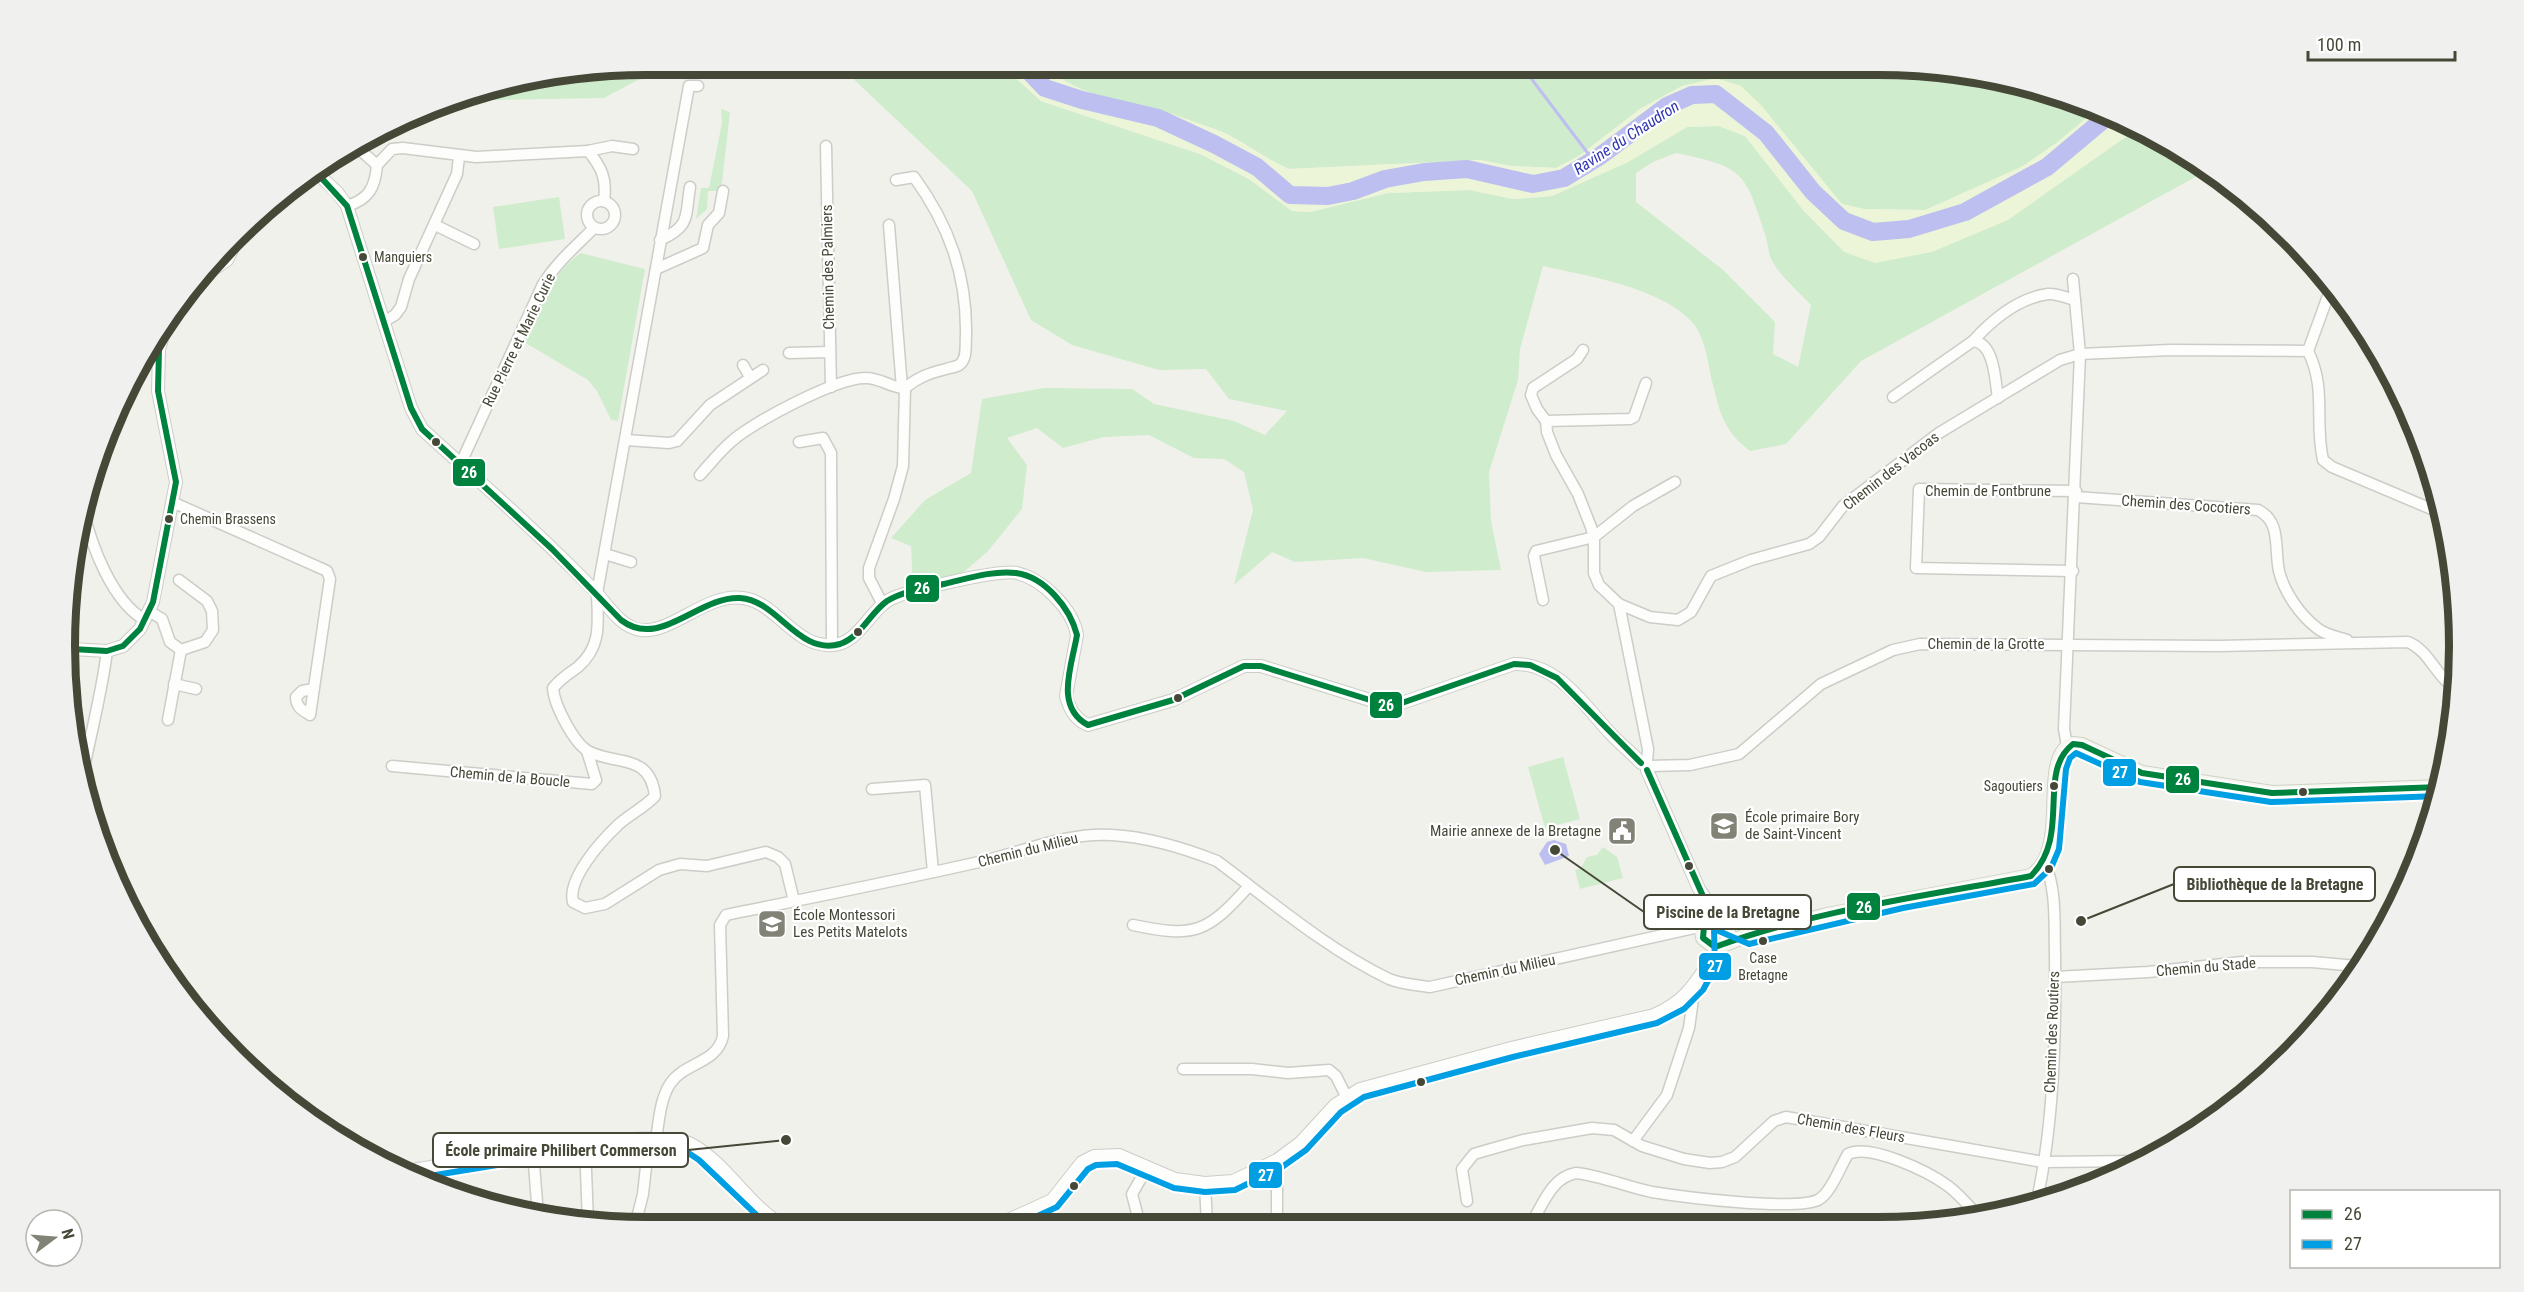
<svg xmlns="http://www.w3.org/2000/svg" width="2524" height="1292" font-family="'Roboto Condensed',sans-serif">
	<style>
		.green { fill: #cfeccc; fill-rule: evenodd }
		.sand { fill: #ecf5d7 }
		.water { fill: #bcbfef }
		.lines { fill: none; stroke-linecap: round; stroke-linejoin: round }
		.stream { stroke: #bcbfef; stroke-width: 3 }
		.river { stroke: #bcbfef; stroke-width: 18 }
		.minor-casing { stroke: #cccdc7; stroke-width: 13 }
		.tertiary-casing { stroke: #cccdc7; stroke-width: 14 }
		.secondary-casing { stroke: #cfd2c5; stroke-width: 16 }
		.minor { stroke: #fdfdfc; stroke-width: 10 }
		.tertiary { stroke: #fdfdfc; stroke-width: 12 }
		.secondary { stroke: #f5f7ef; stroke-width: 14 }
		.bus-1-casing { stroke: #fff; stroke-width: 10 }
		.bus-2-casing { stroke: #fff; stroke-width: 10 }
		.bus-1 { stroke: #00823f; stroke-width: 6 }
		.bus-2 { stroke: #009fe3; stroke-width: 6 }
		.bus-dot { fill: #464837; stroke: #fff; stroke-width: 2 }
		.labels { text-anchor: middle; stroke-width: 4.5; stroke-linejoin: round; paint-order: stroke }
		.bus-label { font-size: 14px; fill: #464837; stroke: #fff; text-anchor: start }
		.street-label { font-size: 15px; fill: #464837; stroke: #fff }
		.poi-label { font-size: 15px; fill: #464837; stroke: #fff; text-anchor: start }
		.water-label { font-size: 16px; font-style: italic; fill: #3035b4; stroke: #fff }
		.rim { fill: none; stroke: #464837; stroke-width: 8 }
		.leader { fill: none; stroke: #464837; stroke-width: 2 }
		.callout-dot { fill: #464837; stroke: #fff; stroke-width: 2 }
		.callout { fill: #fff; stroke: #464837; stroke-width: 2 }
		.callout-label { font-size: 16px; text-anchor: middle; font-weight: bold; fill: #464837 }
		.line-badge { stroke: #fff; stroke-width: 2 }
		.badge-label { font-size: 16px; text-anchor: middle; font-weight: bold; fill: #fff }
	</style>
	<rect width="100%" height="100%" fill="#f1f1ec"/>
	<g class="green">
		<path d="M646,65h20l-62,33 -156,3 11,-6z"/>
		<path d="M821,65h184l4,7 32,29 159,53 49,25 43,32 18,1 78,-19 82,-3 43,9 39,-3 76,-34 59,-35 32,-1 26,10 59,75 40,40 279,-112 14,-13 71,44 -347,191 -75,83 -36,7c-27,-21 -30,-38 -38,-70 -4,-18 -7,-46 -21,-60 -32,-34 -104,-45 -148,-55l-23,83 -2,31 -29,92 2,49 10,49 -75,2 -63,-14 -68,4 -23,-10 -38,33 19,-75 -9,-38 -20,-13 -30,-1 -45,-23 -45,2 -41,11 -26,-20 -30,10 20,27 -5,44 -34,42 -31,27 -44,12 -2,-44 -20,-8 34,-38 46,-27 11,-74 62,-11 88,1 22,15 80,17 31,14 22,-24 -58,-12 -23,-30 -47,1 -87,-25 -41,-25 -59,-129 -126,-119zM1676,153c67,14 69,18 89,81 3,8 3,20 7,27 9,16 27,31 39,44l-13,62 -25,-13 2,-32 -53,-53 -86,-67v-29l17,-11z"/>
		<path d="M1044,65l872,1 112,18 68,26 -40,34 -33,22 -60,29 -38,15 -61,-1 -23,-5 -28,-32 -131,-86 -42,23 -61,47 -23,12 -45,-2 -31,-6 -191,9c-21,-9 -39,-23 -60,-34 -14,-7 -30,-11 -44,-16 -48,-18 -102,-17 -141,-54z"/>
		<path d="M721,109l9,3 -9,79h-13l-1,18 -11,10 5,-31h8l13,-65z"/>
		<path d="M559,197l6,42 -66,10 -6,-42z"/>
		<path d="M581,253l64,16 -27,152 -7,-1 -14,-29 -9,-11 -64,-38c16,-33 26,-68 57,-89z"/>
		<path d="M1563,757l17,62 -35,9 -17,-61z"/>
		<path d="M1603,847l14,10 6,21 -43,11 -5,-19 6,-2 6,-11 10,-2z"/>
	</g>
	<path class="sand" d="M1005,65h38c41,38 95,36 144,54 14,6 30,10 43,17 20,11 38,24 59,33l191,-9 31,6 45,2 23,-12 61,-47 42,-23 34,-8 25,8 20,19 81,99 22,5 61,1 98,-44 33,-23 40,-33 41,16 -14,13 -115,81 -76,32 -57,11 -31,-11 -40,-41 -59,-75 -26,-10 -32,1 -59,35 -76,34 -39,3 -43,-9 -82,3 -78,19 -18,-1 -43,-32 -49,-25 -159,-53 -32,-29z"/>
	<path class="water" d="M1554,840l12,4 3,12 -24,9 -6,-11 8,-12z"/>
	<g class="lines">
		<path class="stream" d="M1521,65l72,95"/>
		<path class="river" d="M1023,65l22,23 37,12 76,18 56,26 43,23 33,28 38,1 25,-5 32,-12 39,-7 43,-3 66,15 31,-6 36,-22 67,-50 25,-11 24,-1 50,39 47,59 31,29 29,11 36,-3 56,-17 82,-45 62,-52"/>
		<g class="minor-casing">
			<g id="minor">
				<path d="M698,86h-9l-92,507c1,30 5,53 -19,74 -10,7 -18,12 -25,21 1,17 21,55 35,63 27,15 62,1 67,45 -11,12 -25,18 -37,29 -17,16 -51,54 -45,77l12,6 20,-4 54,-34 21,-6 27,2 59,-14 12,5 7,7 9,37"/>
				<path d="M826,146l5,241"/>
				<path d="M359,149l18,16"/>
				<path d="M588,151c14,16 19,29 16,50"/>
				<path d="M896,180l18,-3c35,48 53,98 52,158 -1,9 2,24 -7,30 -3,2 -10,3 -13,4 -16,4 -28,8 -41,19"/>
				<circle cx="601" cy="215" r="14"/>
				<path d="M347,206c22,-7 28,-18 30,-41l15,-16 11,-1 73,9 112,-6 24,-5 21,3"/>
				<path d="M435,225l39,19"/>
				<path d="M889,225l13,163"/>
				<path d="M660,240c31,-14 25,-23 30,-53"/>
				<path d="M656,269l47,-21 5,-23 11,-12 4,-22"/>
				<path d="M385,321l10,-6 6,-8 8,-28 48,-105 2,-17"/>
				<path d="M1973,341c19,-21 45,-43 75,-47 8,-1 19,4 27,6"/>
				<path d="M2308,351c19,39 6,69 15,109l9,7 109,46"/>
				<path d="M789,353l41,-1"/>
				<path d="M743,365l7,12"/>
				<path d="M1646,383l-12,34 -4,2 -84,2 1,11 9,23 22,39 13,33 3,10v36l5,12 20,19 29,145 -1,13"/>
				<path d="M1893,397l80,-56c22,2 22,40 25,57"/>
				<path d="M1546,421l-9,-12 -6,-14 2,-7 44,-29 6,-9"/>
				<path d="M626,440l43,3 8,-2 33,-36 53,-35"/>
				<path d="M799,442l24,-4 8,15 1,192"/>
				<path d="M460,465l83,-181c14,-22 32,-37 51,-56"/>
				<path d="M700,475c10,-11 20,-24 32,-34 21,-19 106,-64 134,-63 15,0 25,10 39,10"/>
				<path d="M2076,497l182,13c24,12 16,39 21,61 5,21 21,44 38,57 8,7 21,9 30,12"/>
				<path d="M172,502l155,69 3,8 -20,136c-8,-5 -14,-8 -14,-18l6,-6 12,-2"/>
				<path d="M83,510c8,34 29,92 62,110"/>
				<path d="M605,554l26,8"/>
				<path d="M2073,571l-157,-3 3,-79 157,2"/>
				<path d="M1543,600l-9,-44 2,-5 58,-14 39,-31 42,-24"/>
				<path d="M1619,604l31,13 28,3 13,-8 20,-36 40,-16 58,-16 10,-7 24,-31 96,-73 121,-73 20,-6 90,-4 138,1 24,-66"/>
				<path d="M883,605l-14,-27v-10l25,-69 9,-33 2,-78"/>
				<path d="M149,611l13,8 8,23 11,8 24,-8 8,-12 -1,-19 -5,-10 -28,-21"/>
				<path d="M174,684l22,5"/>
				<path d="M168,720l13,-70"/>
				<path d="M2067,746l-3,-17 16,-375 -7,-75"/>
				<path d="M392,766l200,18 4,-4 -9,-29"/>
				<path d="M1649,766l41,-1 49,-11 82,-70 72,-34 27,-6 299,2 189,-4c22,9 28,36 49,47"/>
				<path d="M84,768c8,-39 18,-77 23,-117"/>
				<path d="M872,789l53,-4 8,87"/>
				<path d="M1133,925c62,13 74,8 116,-39"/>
				<path d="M2055,977l93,-5 94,-10h70l45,4"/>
				<path d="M1183,1069h69l36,4 41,-3 7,6 10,20"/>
				<path d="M656,1139c3,-17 4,-40 14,-55 14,-22 47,-20 53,-48l-3,-111 6,-10c84,-17 169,-34 253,-53 44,-10 87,-30 133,-27 36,2 72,13 105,26 55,41 110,88 172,118 12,5 27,6 41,8l273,-61"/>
				<path d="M1633,1141l34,-46 22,-67 6,-43"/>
				<path d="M585,1144l3,79"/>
				<path d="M533,1152l5,63"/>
				<path d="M1277,1160v64"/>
				<path d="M1205,1183l2,42"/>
				<path d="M2037,1200c17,-78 19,-167 18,-246 -1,-31 2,-62 -10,-91"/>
				<path d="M1467,1201l-5,-32 12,-15 10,-3 39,-11 69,-12 22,2 28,16 42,13 26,4 12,-1 13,-5 39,-36 12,-4 257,45 97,-1"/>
				<path d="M1531,1224c12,-20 21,-47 45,-51 26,3 51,14 76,19 30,5 142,19 166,8 13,-7 22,-33 30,-46 22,-11 81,18 100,32 11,8 21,20 30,30"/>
				<path d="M1046,1225l6,-25"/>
				<path d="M1140,1225l-8,-31 15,-26"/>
				<path d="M635,1226l8,-32 6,-55"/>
			</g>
		</g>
		<g class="tertiary-casing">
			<g id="tertiary">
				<path d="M316,172l21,20 10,14 64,202 11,21c58,53 118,105 172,161 13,14 27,38 47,40 30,4 67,-38 102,-32 35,5 51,50 90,47 26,-1 38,-38 60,-47 18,-8 107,-29 124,-25 25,6 56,36 60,62l-11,61c3,12 10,24 22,29l85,-25 71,-34h17l125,39h10l118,-41c44,-1 69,40 96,69 10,11 21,19 31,30"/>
				<path d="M211,271l16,-11 6,-12"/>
				<path d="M72,649l35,2 16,-5 17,-17 13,-27 23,-120 -18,-91 1,-41 9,-33"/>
				<path d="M1647,770l52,119 21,31"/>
				<path d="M400,1172c52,-8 253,-48 291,-28 37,20 56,61 93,82"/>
				<path d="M997,1225l55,-25 30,-38 12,-6 25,-1 56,24 30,4 28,-2 44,-21 23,-17 35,-38 25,-16 151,-41 143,-33c37,-16 44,-38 66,-69"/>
			</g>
		</g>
		<g class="secondary-casing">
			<path id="secondary" d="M1726,943l3,-8 -3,-11 -9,-5 -11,4 -4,7 1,8 12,9 5,-1 28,-11 79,-20 204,-39c42,-26 6,-119 42,-132l9,1 60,28 130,20 169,-6"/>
		</g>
		<use href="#minor" class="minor"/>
		<use href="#tertiary" class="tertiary"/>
		<use href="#secondary" class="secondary"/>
		<g class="bus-1-casing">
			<g id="bus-1">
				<path d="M316,172l31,34 64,202 11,21 130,120 69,71c39,30 77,-24 119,-22 38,2 58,58 100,46 21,-7 30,-31 47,-43 16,-10 38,-13 57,-17 22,-5 49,-14 72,-11 29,4 54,35 61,62 -5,30 -23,72 11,90l85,-25 71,-34h17l125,39h10l118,-41 16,1 27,13 84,85"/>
				<path d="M72,649l35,2 16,-5 17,-17 13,-27 23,-120 -18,-91 1,-41 9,-33"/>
				<path d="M1647,770l59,133 -3,35 12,9c101,-37 211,-51 316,-71 41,-42 5,-103 42,-132l9,1 60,28 130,20 169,-6"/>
			</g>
		</g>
		<g class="bus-2-casing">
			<g id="bus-2">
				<path d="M417,1178l135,-22 85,-8h32l18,4 12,8 69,66"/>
				<path d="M1018,1225l39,-18 31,-38 8,-4 21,-1 57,24 31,4 30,-2 47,-23 24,-17 35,-38 23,-15 149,-40 144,-34 27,-14 19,-19 12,-22 -1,-39 35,15 154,-36 131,-24 17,-16 8,-19 7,-80 4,-11 6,-5 64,29 131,20 169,-6"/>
			</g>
		</g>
		<use href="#bus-1" class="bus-1"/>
		<use href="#bus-2" class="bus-2"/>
	</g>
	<defs>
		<g id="school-square" transform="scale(1.5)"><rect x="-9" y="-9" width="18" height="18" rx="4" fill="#828376" stroke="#fff"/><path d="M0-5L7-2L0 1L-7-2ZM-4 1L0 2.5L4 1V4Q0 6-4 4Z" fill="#fff"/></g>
		<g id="civic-square" transform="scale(1.5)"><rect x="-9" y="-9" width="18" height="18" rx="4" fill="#828376" stroke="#fff"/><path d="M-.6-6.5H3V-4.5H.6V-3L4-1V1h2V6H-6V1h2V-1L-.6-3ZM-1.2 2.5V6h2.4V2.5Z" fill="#fff"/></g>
	</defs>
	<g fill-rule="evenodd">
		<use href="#school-square" x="1724" y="826"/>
		<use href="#civic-square" x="1622" y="831"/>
		<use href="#school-square" x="772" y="924"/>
	</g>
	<g class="bus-dot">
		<circle cx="363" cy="257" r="5"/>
		<circle cx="436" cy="442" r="5"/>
		<circle cx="169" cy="519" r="5"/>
		<circle cx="858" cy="632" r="5"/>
		<circle cx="1178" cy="698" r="5"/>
		<circle cx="2054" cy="786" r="5"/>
		<circle cx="2303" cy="792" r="5"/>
		<circle cx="1689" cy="866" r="5"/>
		<circle cx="2049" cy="869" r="5"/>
		<circle cx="1763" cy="941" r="5"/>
		<circle cx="1421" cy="1082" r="5"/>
		<circle cx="1074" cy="1186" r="5"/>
	</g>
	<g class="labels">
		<g class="bus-label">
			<text x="374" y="262">Manguiers</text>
			<text x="180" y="524">Chemin Brassens</text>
			<text x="2043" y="791" text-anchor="end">Sagoutiers</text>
			<text x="1763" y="963" text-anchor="middle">Case<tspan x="1763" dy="17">Bretagne</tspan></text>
		</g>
		<g class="street-label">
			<text transform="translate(828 267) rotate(-91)" y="5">Chemin des Palmiers</text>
			<text transform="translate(519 340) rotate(-64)" y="5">Rue Pierre et Marie Curie</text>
			<text transform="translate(1891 471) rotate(-38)" y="5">Chemin des Vacoas</text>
			<text x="1988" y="496">Chemin de Fontbrune</text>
			<text transform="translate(2186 505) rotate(4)" y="5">Chemin des Cocotiers</text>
			<text x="1986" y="649">Chemin de la Grotte</text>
			<text transform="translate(510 777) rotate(5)" y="5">Chemin de la Boucle</text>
			<text transform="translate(1028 850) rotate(-14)" y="5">Chemin du Milieu</text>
			<text transform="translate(2206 967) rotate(-5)" y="5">Chemin du Stade</text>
			<text transform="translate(1505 970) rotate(-12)" y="5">Chemin du Milieu</text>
			<text transform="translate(2052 1032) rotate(-88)" y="5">Chemin des Routiers</text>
			<text transform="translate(1851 1128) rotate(10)" y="5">Chemin des Fleurs</text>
		</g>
		<g class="poi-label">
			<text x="1745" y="822">École primaire Bory<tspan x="1745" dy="17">de Saint-Vincent</tspan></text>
			<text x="1601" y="836" text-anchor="end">Mairie annexe de la Bretagne</text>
			<text x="793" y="920">École Montessori<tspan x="793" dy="17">Les Petits Matelots</tspan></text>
		</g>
		<g class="water-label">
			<text transform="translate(1626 137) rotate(-33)" y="6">Ravine du Chaudron</text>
		</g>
	</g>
	<path d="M0 0H2524V1292H0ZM646 75H1878A571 571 0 0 1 2449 646V646A571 571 0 0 1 1878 1217H646A571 571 0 0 1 75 646V646A571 571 0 0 1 646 75Z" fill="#f0f0ef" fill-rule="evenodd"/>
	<path class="rim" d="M646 75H1878A571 571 0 0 1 2449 646V646A571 571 0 0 1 1878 1217H646A571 571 0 0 1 75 646V646A571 571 0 0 1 646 75Z"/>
	<path class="leader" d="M2081 921L2174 884M1555 850L1644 912M786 1140L688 1150"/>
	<g class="callout-dot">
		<circle cx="2081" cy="921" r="6"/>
		<circle cx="1555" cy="850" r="6"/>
		<circle cx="786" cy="1140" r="6"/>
	</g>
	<g class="callout">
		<rect x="2174" y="867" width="201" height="34" rx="6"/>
		<rect x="1644" y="895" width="167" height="34" rx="6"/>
		<rect x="433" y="1133" width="255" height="34" rx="6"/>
	</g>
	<g class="callout-label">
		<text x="2275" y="890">Bibliothèque de la Bretagne</text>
		<text x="1728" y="918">Piscine de la Bretagne</text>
		<text x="561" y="1156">École primaire Philibert Commerson</text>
	</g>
	<g class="line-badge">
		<rect x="452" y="458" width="34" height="29" rx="6" fill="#00823f"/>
		<rect x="905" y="574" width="35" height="29" rx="6" fill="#00823f"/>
		<rect x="1369" y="691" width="34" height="28" rx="6" fill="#00823f"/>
		<rect x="2102" y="758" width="35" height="29" rx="6" fill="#009fe3"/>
		<rect x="2165" y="765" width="35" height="29" rx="6" fill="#00823f"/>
		<rect x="1846" y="892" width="35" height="29" rx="6" fill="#00823f"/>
		<rect x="1698" y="952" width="34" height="29" rx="6" fill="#009fe3"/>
		<rect x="1248" y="1161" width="35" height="28" rx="6" fill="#009fe3"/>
	</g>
	<g class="badge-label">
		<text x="469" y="478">26</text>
		<text x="922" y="594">26</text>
		<text x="1386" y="711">26</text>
		<text x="2120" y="778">27</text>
		<text x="2183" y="785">26</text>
		<text x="1864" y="913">26</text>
		<text x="1715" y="972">27</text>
		<text x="1266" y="1181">27</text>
	</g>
	<rect x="2290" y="1190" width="210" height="78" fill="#ffffff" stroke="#b5b6af" stroke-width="1.5"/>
	<rect x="2302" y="1210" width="30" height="9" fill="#00823f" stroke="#b5b6af" stroke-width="1.5"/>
	<text x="2344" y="1220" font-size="18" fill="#464837">26</text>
	<rect x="2302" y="1240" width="30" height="9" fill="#009fe3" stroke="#b5b6af" stroke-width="1.5"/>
	<text x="2344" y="1250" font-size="18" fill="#464837">27</text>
	<g transform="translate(54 1238) rotate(74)"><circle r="28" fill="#ffffff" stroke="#b5b6af" stroke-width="1.5"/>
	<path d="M0-4.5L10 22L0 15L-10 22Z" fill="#828376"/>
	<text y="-9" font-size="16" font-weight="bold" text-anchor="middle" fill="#464837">N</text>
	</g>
	<path d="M2308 51v9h147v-9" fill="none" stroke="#464837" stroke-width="3"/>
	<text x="2317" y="51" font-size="18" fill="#464837" stroke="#ffffff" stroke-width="4.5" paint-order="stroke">100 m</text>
</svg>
